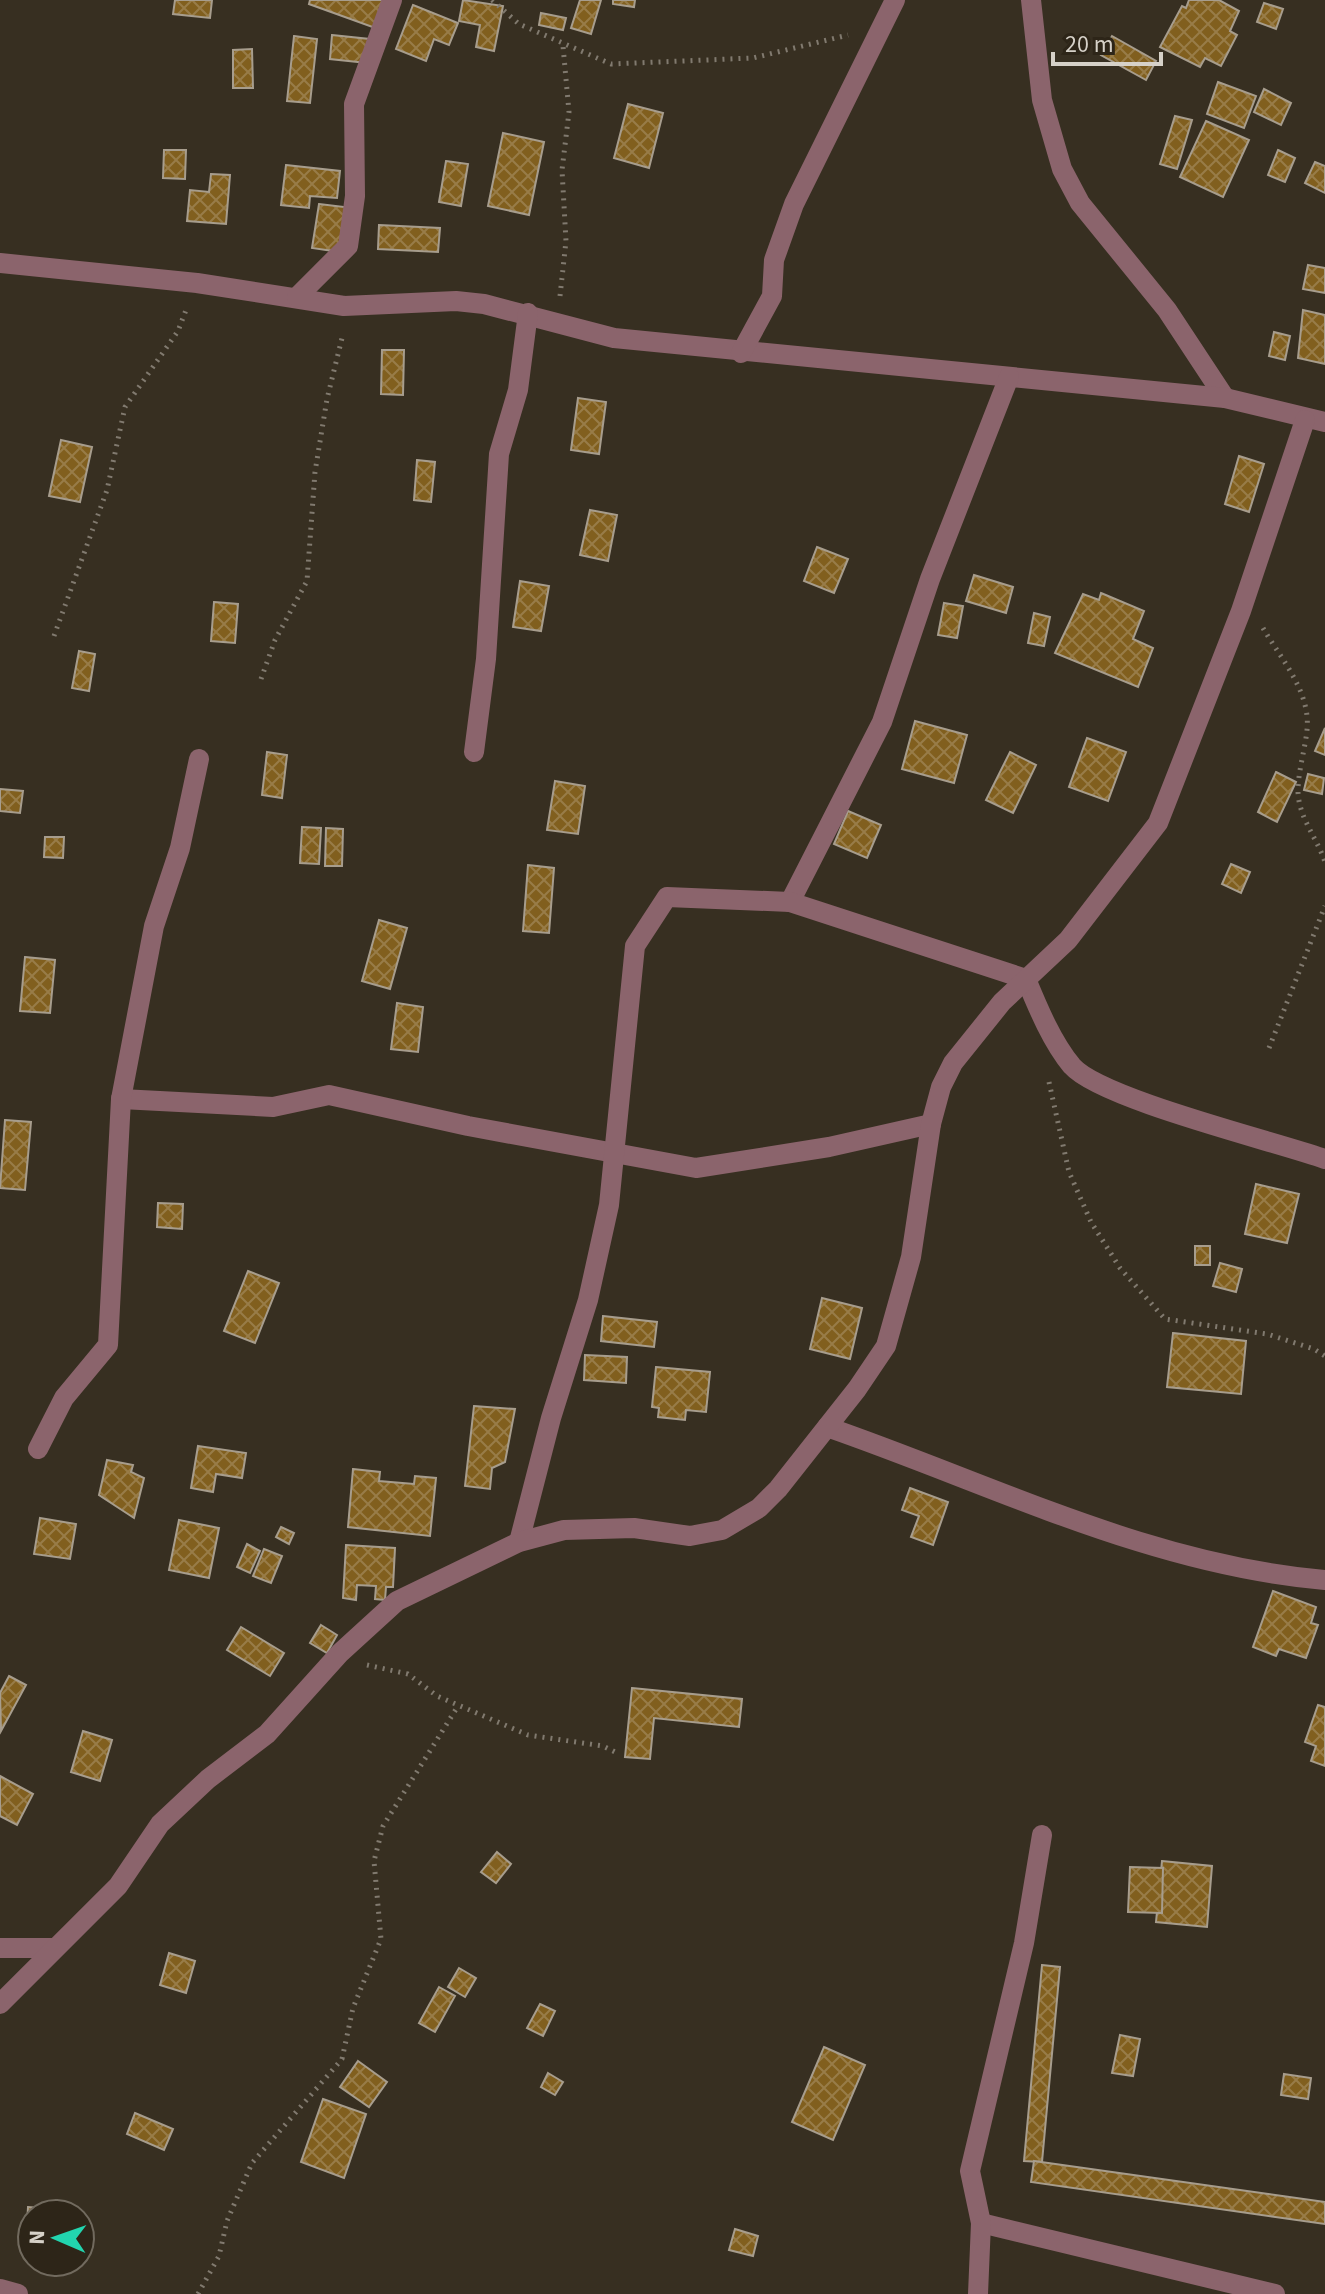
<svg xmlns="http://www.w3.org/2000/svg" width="1325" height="2294" font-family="'Source Sans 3',sans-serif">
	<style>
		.building { fill: url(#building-cross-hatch); stroke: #a79d8d; stroke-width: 2 }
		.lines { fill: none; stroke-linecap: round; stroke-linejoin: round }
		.path { stroke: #817a6f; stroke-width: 5; stroke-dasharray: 2 6; stroke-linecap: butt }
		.minor { stroke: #8b646c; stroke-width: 20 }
	</style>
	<defs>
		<pattern id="building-cross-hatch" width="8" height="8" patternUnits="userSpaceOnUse" patternTransform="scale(2)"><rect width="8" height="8" fill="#815f1e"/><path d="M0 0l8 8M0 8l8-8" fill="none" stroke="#987c48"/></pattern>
	</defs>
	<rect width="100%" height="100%" fill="#372f21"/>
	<g class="building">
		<path d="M175,0h37l-2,18 -37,-4z"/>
		<path d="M310,0h79l-11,29 -69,-25z"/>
		<path d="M463,0l40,6 -9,45 -18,-4 4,-22 -21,-4z"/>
		<path d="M580,0h21l-10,34 -20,-6z"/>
		<path d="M613,0h22l-1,7 -21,-3z"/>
		<path d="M1189,0h30l20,11 -9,20 7,4 -16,31 -16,-8 -5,9 -40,-20 22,-41 4,2z"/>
		<path d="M1264,3l19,6 -7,20 -19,-7z"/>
		<path d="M413,5l45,18 -9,22 -15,-6 -8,22 -30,-12z"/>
		<path d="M541,13l25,5 -3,12 -24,-5z"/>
		<path d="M332,35l47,5 -3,24 -46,-5z"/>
		<path d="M294,36l23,3 -7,64 -23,-2z"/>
		<path d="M1112,36l44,25 -10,19 -45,-25z"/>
		<path d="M252,49l1,39h-20v-38z"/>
		<path d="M1218,82l38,14 -12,32 -37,-14z"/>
		<path d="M1264,89l27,14 -10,22 -27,-13z"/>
		<path d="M628,104l35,9 -14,55 -35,-10z"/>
		<path d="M1175,116l17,4 -15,49 -17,-5z"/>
		<path d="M1206,121l43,19 -26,57 -43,-20z"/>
		<path d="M503,133l41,9 -15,73 -41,-9z"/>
		<path d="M164,150h22l-1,29 -22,-1z"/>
		<path d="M1278,150l17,8 -10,24 -17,-7z"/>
		<path d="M446,161l22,3 -7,42 -22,-4z"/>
		<path d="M1315,162l10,4v27l-20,-10z"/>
		<path d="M286,165l54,6 -3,27 -27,-2 -1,12 -28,-3z"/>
		<path d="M211,174l19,1 -4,49 -39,-3 3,-31 19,2z"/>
		<path d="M319,204l34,4 -6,45 -35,-5z"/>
		<path d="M379,225l61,3 -2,24 -60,-3z"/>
		<path d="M1308,265l17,3v25l-22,-4z"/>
		<path d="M1303,310l22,5v49l-27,-6z"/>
		<path d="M1274,332l16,4 -5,24 -16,-4z"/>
		<path d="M382,350h22l-1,45 -22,-1z"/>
		<path d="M578,398l28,4 -7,52 -28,-4z"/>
		<path d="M61,440l31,7 -12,55 -31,-6z"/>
		<path d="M1239,456l25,8 -15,48 -24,-8z"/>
		<path d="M417,460l18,2 -4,40 -17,-2z"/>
		<path d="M590,510l27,5 -9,46 -28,-6z"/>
		<path d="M817,547l31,12 -14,34 -30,-12z"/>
		<path d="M974,575l39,12 -7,26 -40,-12z"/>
		<path d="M520,581l29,5 -8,45 -28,-4z"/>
		<path d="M1101,593l43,18 -11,28 20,9 -15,39 -83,-34 28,-59 16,6z"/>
		<path d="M214,602l24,2 -3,39 -24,-2z"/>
		<path d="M944,603l19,3 -6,32 -19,-3z"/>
		<path d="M1034,613l16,4 -6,29 -16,-3z"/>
		<path d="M79,651l16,3 -6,37 -17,-3z"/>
		<path d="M915,721l52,14 -13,48 -52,-14z"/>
		<path d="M1325,728v27l-10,-4z"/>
		<path d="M1087,738l39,14 -18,49 -39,-14z"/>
		<path d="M267,752l20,3 -5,43 -20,-3z"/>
		<path d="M1010,752l26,13 -23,48 -27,-13z"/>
		<path d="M1276,772l20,10 -19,40 -19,-10z"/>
		<path d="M1308,774l16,4 -2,16 -18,-4z"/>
		<path d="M555,781l30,5 -7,48 -31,-4z"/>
		<path d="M0,789l23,2 -3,22 -20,-2z"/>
		<path d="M848,811l33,14 -14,33 -33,-14z"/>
		<path d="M302,827l19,1 -2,36 -19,-1z"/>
		<path d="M326,828l17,1 -1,37h-17z"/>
		<path d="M45,837h19l-1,21 -19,-1z"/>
		<path d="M1231,864l19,8 -9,21 -19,-9z"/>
		<path d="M528,865l26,3 -5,65 -26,-2z"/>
		<path d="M379,920l28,8 -17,61 -28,-8z"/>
		<path d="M25,957l30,3 -5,53 -30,-2z"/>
		<path d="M397,1003l26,4 -5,45 -27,-3z"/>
		<path d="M5,1120l26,2 -6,68 -25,-2z"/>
		<path d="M1256,1184l43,10 -12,49 -42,-9z"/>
		<path d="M158,1203l25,1 -1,25 -25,-2z"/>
		<rect x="1195" y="1246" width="15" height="19"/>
		<path d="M1220,1263l22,6 -6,23 -23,-6z"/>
		<path d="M248,1271l31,12 -24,60 -31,-12z"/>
		<path d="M822,1298l40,10 -12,51 -40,-10z"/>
		<path d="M603,1316l54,6 -3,25 -53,-6z"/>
		<path d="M1173,1333l73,8 -5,53 -74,-7z"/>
		<path d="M585,1355l42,2 -1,26 -42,-3z"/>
		<path d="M656,1367l54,5 -4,40 -20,-2 -1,10 -27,-3 1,-9 -7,-1z"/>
		<path d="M474,1406l41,3 -10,53 -13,6 -2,21 -25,-3z"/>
		<path d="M198,1446l48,7 -4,25 -26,-4 -3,18 -22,-4z"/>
		<path d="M107,1460l26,5 -2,7 13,6 -10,40 -35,-23z"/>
		<path d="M353,1469l27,3 -1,9 35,3 1,-8 21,2 -6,58 -82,-9z"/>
		<path d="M910,1488l38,14 -15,43 -22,-8 8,-21 -17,-6z"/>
		<path d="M40,1518l36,6 -6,35 -36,-5z"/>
		<path d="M179,1520l40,8 -10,50 -40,-8z"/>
		<path d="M281,1527l13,6 -5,11 -13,-7z"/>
		<path d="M247,1544l13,7 -10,22 -13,-6z"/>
		<path d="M346,1545l49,3 -2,39h-7l-1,13 -10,-1 1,-13 -19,-1 -1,15 -13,-2z"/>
		<path d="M264,1549l18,7 -11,27 -18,-7z"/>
		<path d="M1273,1591l43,16 -5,16 7,2 -12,33 -27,-9 -3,7 -23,-9z"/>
		<path d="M321,1625l16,10 -10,18 -17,-10z"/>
		<path d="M241,1627l43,26 -14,23 -43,-26z"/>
		<path d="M9,1676l17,9 -25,46 -1,-38z"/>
		<path d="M632,1688l110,11 -3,28 -85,-9 -4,41 -25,-2z"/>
		<path d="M1318,1705l7,2v59l-14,-5 5,-15 -11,-4z"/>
		<path d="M83,1731l29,9 -12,41 -29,-9z"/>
		<path d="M0,1776l33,18 -16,31 -17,-9z"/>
		<path d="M497,1852l14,12 -15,19 -15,-11z"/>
		<path d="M1162,1861l50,5 -5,61 -51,-5z"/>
		<path d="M1130,1867l33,1 -1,45 -34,-1z"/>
		<path d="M169,1953l26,8 -9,32 -26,-8z"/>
		<path d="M1042,1965l18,2 -18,195 -18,-1z"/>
		<path d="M459,1968l17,10 -11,19 -17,-10z"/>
		<path d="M439,1987l16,9 -20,36 -16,-9z"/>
		<path d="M540,2004l15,7 -12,25 -16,-8z"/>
		<path d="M1120,2035l20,4 -7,37 -21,-3z"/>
		<path d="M824,2047l41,18 -32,75 -41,-18z"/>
		<path d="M358,2061l29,21 -18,25 -29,-20z"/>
		<path d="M548,2073l15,9 -8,13 -14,-8z"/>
		<path d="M1284,2074l27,4 -3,21 -27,-4z"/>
		<path d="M323,2099l43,15 -22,64 -43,-16z"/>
		<path d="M135,2113l38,16 -9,21 -37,-16z"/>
		<path d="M1034,2161l291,41v22l-294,-42z"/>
		<path d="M28,2207l22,2 -1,5h-17v12h-5z"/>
		<path d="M735,2229l23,7 -5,20 -24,-6z"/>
	</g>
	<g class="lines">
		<g class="path">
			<path d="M492,0l27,24 92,40 142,-6 95,-23"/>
			<path d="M560,296l6,-55 -4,-71 7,-58 -6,-66"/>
			<path d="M1263,628c18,31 48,64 44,102 -2,20 -9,41 -9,62 1,26 19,46 27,70"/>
			<path d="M54,636l53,-146 18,-83 53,-76 8,-21"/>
			<path d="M261,679l14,-39 32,-59 8,-109 12,-73 16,-65"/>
			<path d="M1269,1048l56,-142"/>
			<path d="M1049,1082l20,90 22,50 29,46 45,51 102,15 47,15 11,7"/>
			<path d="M367,1665l41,9 29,22 91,39 75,11 16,8"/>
			<path d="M198,2294l21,-38 8,-35 25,-58 90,-104 11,-51 28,-69 -7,-78 9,-35 75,-120"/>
		</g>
		<g class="minor">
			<path d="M1031,0l11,100 20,69 18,34 87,107 58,88"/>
			<path d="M0,263l197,20 147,23 112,-5 28,3 130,34 611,60 100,24"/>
			<path d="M297,297l51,-51 7,-50 -1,-92 38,-104"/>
			<path d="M741,353l31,-57 2,-36 20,-56 101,-204"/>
			<path d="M474,752l12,-93 13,-205 19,-64 10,-77"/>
			<path d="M790,902l92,-180 48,-143 79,-202"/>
			<path d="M121,1099l152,8 56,-12 139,31 228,42 133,-21 102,-23"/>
			<path d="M827,1427c165,57 322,138 498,153"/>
			<path d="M38,1449l26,-51 44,-53 13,-246 33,-173 26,-78 19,-89"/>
			<path d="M519,1542l32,-124 37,-118 21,-95 26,-259 32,-49 123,5 236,77c12,29 26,63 46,87 29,33 202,75 253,93"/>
			<path d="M0,1948h54"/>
			<path d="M0,2004l118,-118 42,-62 48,-45 59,-45 73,-81 57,-52 122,-59 45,-12 70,-2 56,8 32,-6 37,-22 19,-19 79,-100 29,-43 25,-89 20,-133 10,-37 12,-24 49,-61 66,-62 90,-117 83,-212 64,-191"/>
			<path d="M981,2223l294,71"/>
			<path d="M0,2289l18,5"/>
			<path d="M978,2294l3,-71 -11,-52 54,-228 18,-108"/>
		</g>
	</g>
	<g transform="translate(56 2238) rotate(272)"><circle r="38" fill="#2d2518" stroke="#716a5e" stroke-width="2"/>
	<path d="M0-6L14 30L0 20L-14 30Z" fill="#22d5af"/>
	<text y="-12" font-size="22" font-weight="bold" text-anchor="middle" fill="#d6d1c8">N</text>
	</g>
	<path d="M1053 52v12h108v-12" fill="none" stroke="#d6d1c8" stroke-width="4"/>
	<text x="1065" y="52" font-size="24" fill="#d6d1c8" stroke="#2d2518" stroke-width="6" paint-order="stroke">20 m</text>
</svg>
